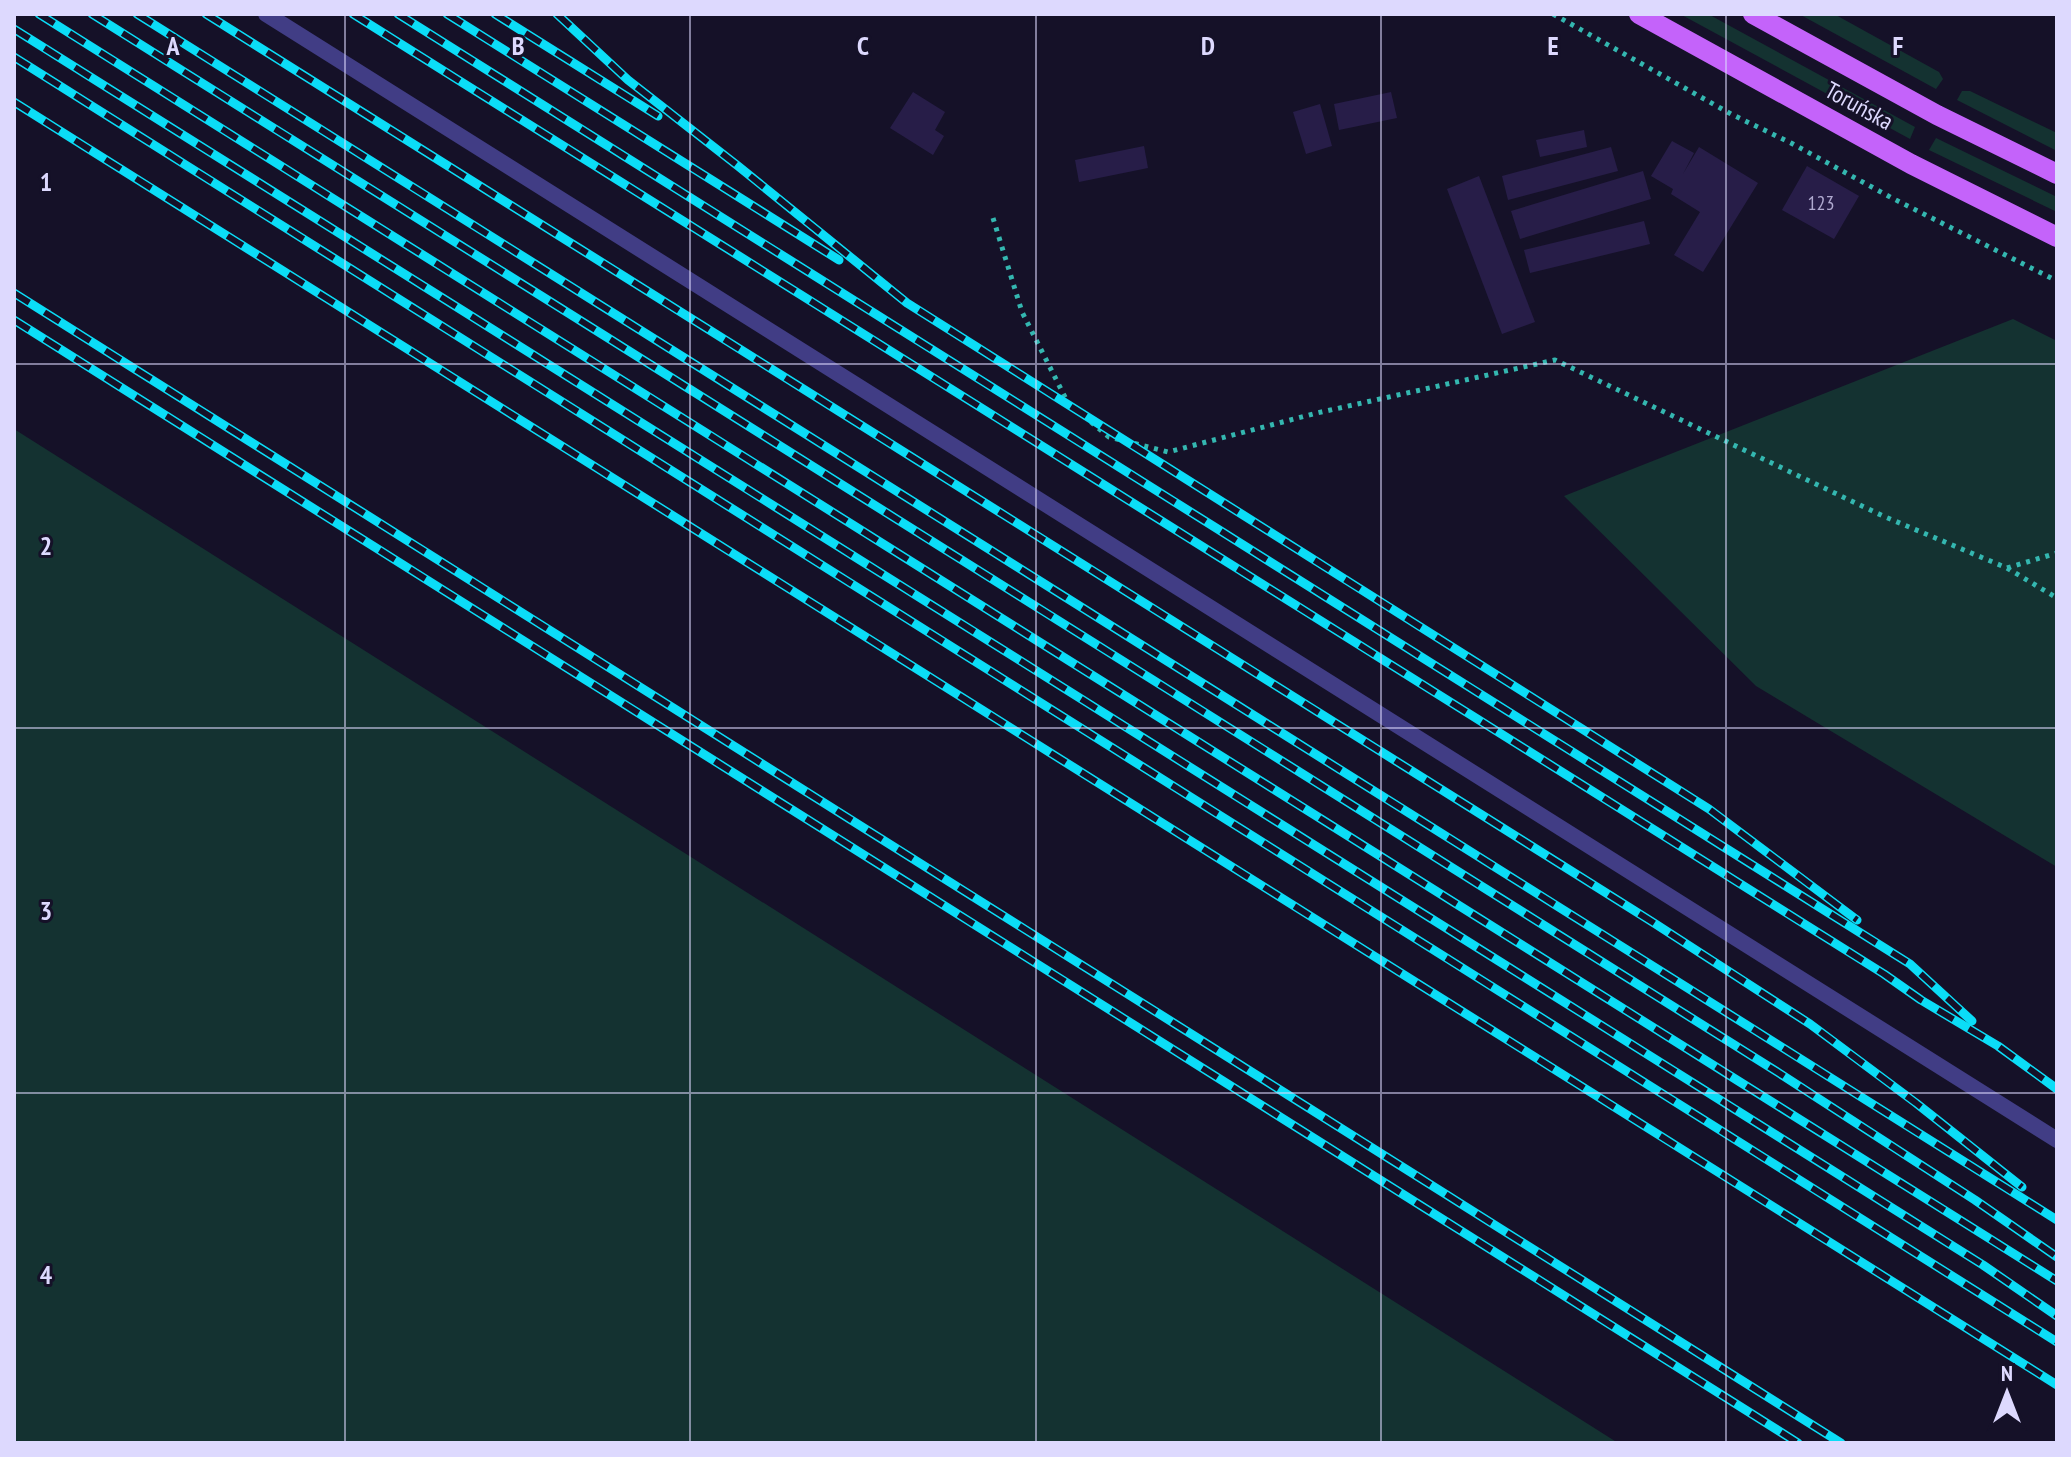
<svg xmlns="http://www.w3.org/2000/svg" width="2071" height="1457" font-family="'PT Sans Narrow',sans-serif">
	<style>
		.green { fill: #143231 }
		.building { fill: #271d48 }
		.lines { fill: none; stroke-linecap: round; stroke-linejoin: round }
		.path { stroke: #34b7b0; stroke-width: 5; stroke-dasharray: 4 6; stroke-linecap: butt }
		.lane { stroke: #413d85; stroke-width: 16 }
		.primary { stroke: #c463fa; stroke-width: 20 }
		.rail-casing { stroke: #0bddf7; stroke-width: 9 }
		.rail { stroke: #151128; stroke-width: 6; stroke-dasharray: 18; stroke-linecap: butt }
		.grid { fill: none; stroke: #ddd9fe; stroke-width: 2; stroke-opacity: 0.55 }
		.labels { text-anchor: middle; stroke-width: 6; stroke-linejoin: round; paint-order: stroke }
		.number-label { font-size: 20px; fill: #b0aad0 }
		.street-label { font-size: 24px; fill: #ddd9fe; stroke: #151128 }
		.grid-label { font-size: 26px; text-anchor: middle; font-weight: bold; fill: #ddd9fe; stroke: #151128; stroke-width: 6; stroke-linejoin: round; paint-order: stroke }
	</style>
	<rect width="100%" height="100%" fill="#151128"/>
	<g class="green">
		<path d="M1680,14h28l207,113 -5,12z"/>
		<path d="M1799,14h35l105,58 4,7 -7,10z"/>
		<path d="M1962,91h8l87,42v18l-100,-51z"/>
		<path d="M1936,138l121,59v15l-128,-62z"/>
		<path d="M2013,319l44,22v526l-301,-181 -192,-190z"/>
		<path d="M14,429l1604,1014h-1604z"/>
	</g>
	<g class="building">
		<path d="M913,92l32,20 -10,18 9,6 -11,19 -43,-27z"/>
		<path d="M1391,92l6,26 -58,12 -5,-26z"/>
		<path d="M1320,104l12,42 -26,8 -13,-42z"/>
		<path d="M1584,130l3,17 -47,10 -4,-17z"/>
		<path d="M1672,141l22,12 -11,21 16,-27 59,36 -55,89 -29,-17 26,-43 -29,-18 2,-5 -22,-13z"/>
		<path d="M1144,146l4,22 -69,14 -4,-22z"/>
		<path d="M1611,147l7,24 -110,29 -6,-24z"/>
		<path d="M1807,166l52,30 -25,43 -52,-29z"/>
		<path d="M1643,171l8,28 -131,40 -9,-28z"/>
		<path d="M1479,176l56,146 -33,12 -55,-145z"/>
		<path d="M1644,221l6,23 -120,29 -6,-23z"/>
	</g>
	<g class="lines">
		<g class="path">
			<path d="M1553,14l178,100 60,29 101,55 165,83"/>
			<path d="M993,218l29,94 46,91 41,34 59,15 149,-39 238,-53 328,156 124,52 50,-15"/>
			<path d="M2007,568l50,30"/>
		</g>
		<path class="lane" d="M266,14l1791,1126"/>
		<g class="primary">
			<path d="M1639,14l272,150 146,73"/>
			<path d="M1753,14l184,101 120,59"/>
		</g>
		<g class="rail-casing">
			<g id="rail">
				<path d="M39,14l2018,1267"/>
				<path d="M92,14l1687,1059 196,127 82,57"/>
				<path d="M137,14l1920,1206"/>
				<path d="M206,14l1448,909 156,101 106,79 106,84"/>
				<path d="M353,14l1531,960 37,26 77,46 59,43"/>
				<path d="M398,14l1512,950 62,57"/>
				<path d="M447,14l392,246"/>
				<path d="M495,14l163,102"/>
				<path d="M557,14l71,66 110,86 169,137 802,506 148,111"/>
				<path d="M14,29l1969,1236 74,51"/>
				<path d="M14,57l2043,1285"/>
				<path d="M14,102l2043,1283"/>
				<path d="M14,293l1827,1150"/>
				<path d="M14,320l1784,1123"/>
			</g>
		</g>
		<use href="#rail" class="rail"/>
	</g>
	<path class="grid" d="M345,14v1429M690,14v1429M1036,14v1429M1381,14v1429M1726,14v1429M14,364h2043M14,728h2043M14,1093h2043"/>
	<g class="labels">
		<g class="number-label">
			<text x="1821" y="210">123</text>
		</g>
		<g class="street-label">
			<text transform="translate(1859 106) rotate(29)" y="8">Toruńska</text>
		</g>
	</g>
	<g class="grid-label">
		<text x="173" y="55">A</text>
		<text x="518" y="55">B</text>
		<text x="863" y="55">C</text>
		<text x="1208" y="55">D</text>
		<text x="1553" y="55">E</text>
		<text x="1898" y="55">F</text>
		<text x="46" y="191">1</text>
		<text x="46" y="555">2</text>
		<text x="46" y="920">3</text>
		<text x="46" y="1284">4</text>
	</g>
	<rect width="2071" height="1457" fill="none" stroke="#ddd9fe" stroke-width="32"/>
	<g transform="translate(2007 1393)" stroke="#151128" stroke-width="6" paint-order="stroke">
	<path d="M0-6L14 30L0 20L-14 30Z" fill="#ddd9fe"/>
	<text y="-12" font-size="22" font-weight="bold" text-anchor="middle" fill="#ddd9fe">N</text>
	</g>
</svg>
